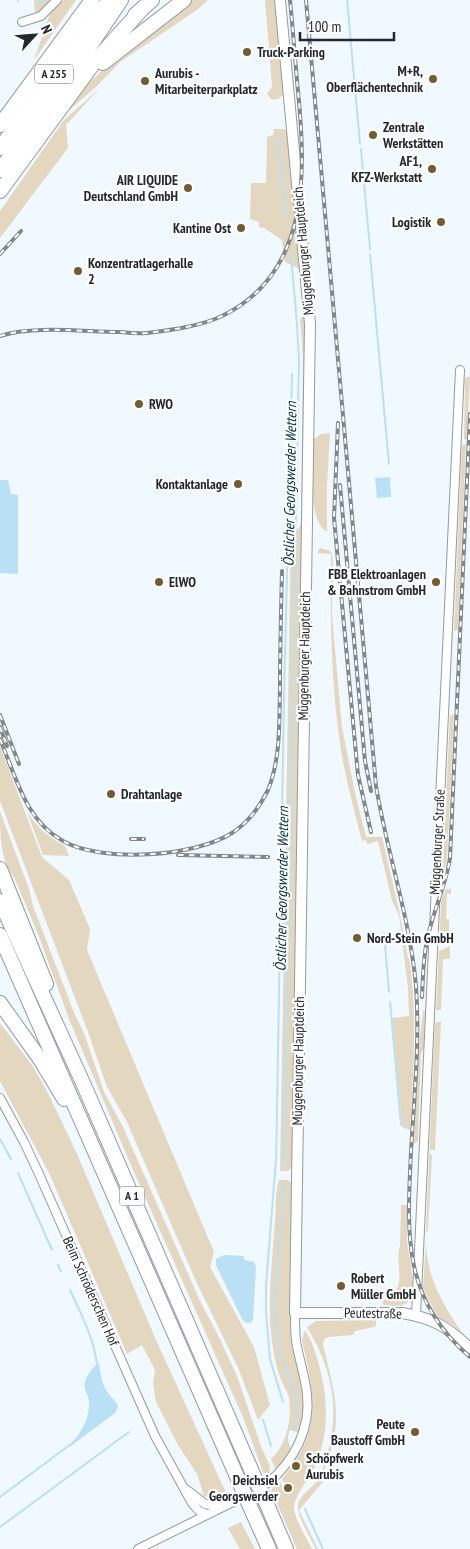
<svg xmlns="http://www.w3.org/2000/svg" width="470" height="1549" font-family="'PT Sans Narrow',sans-serif">
	<style>
		.green { fill: #e4d7bf }
		.water { fill: #bae0f5 }
		.lines { fill: none; stroke-linecap: round; stroke-linejoin: round }
		.stream { stroke: #bae0f5; stroke-width: 2 }
		.street-casing { stroke: #8e9ca5; stroke-width: 10 }
		.secondary-casing { stroke: #8e9ca5; stroke-width: 12 }
		.highway-casing { stroke: #8e9ca5; stroke-width: 16 }
		.street { stroke: #fff; stroke-width: 8 }
		.secondary { stroke: #fff; stroke-width: 10 }
		.highway { stroke: #fff; stroke-width: 14 }
		.rail-casing { stroke: #80888c; stroke-width: 4 }
		.rail { stroke: #fff; stroke-width: 2; stroke-dasharray: 5.5; stroke-linecap: butt }
		.highway-bridge-casing { stroke: #8e9ca5; stroke-width: 16; stroke-linecap: butt }
		.highway-bridge { stroke: #fff; stroke-width: 14 }
		.poi-dot { fill: #745c2c; stroke: #fff; stroke-width: 2 }
		.labels { text-anchor: middle; stroke-width: 4.5; stroke-linejoin: round; paint-order: stroke }
		.shield { fill: #fff; stroke: #65696b; stroke-width: 1 }
		.shield-label { font-size: 12px; font-weight: bold; fill: #23292c }
		.poi-label { font-size: 14px; font-weight: bold; fill: #23292c; stroke: #fff; text-anchor: start }
		.street-label { font-size: 14px; fill: #23292c; stroke: #fff }
		.water-label { font-size: 15px; font-style: italic; fill: #00344a; stroke: #fff }
	</style>
	<rect width="100%" height="100%" fill="#f0f9ff"/>
	<g class="green">
		<path d="M34,0h42l-42,60 19,-55 -18,10z"/>
		<path d="M193,0h15l-11,10 -77,52 -24,25 -36,31 -60,86 29,-45 39,-53 18,-21 36,-32z"/>
		<path d="M265,0h11l8,93c-3,5 -7,8 -13,6l-4,-5 5,-7z"/>
		<path d="M99,89l-33,36 2,23 -68,90v-27l64,-91z"/>
		<path d="M274,129h11l3,5 17,189 -12,843 -5,5h-8l11,-641h7l3,-7 2,-167 -3,-37 3,-4 -3,-42 -2,-5 -13,-6 -3,-22 -18,-12 -5,-1v-5l-9,-3 1,-36h15l1,-46 6,-2z"/>
		<path d="M470,376l-3,64 -3,-1 1,-61z"/>
		<path d="M330,433l-3,52v47c-21,-12 -13,-71 -13,-93l7,-5z"/>
		<path d="M466,444l-8,186 -3,1h-1l8,-186z"/>
		<path d="M320,548l8,2 4,3 1,11 -1,51 10,112 13,66 11,44h16l17,73 9,48h1c9,58 4,115 1,172l-8,-3 -10,-109 17,-2 -1,-28 -9,-73 -7,-14 -14,-60 -11,3 -1,-4 -4,1c-8,-32 -17,-64 -22,-97 -9,-63 -10,-127 -9,-190l-14,-1z"/>
		<path d="M454,714l-7,146 -5,20 8,-164z"/>
		<path d="M0,746l42,111 27,23 21,49 -3,21 127,302 -4,15 44,80 16,58 -12,15 -19,-50 -44,-91 -68,-157 -20,-35 -19,-55 -88,-231z"/>
		<path d="M0,811l29,78 4,17 42,109 9,18 20,59 19,35 77,174 17,32 20,43 25,73 8,17 -1,7 -4,4 -23,-62 -112,-252 -61,-144 -31,-85 -24,-57c-14,-16 -14,-44 -14,-66z"/>
		<path d="M27,812c10,15 22,26 38,34l4,10 -26,-1z"/>
		<path d="M446,889h5v5h-4l-1,25h3v14h-5l-4,-3 1,-29z"/>
		<path d="M450,946v13h-7l-2,51h-5l3,-59z"/>
		<path d="M423,1010l2,1 -1,36 -3,6 -3,88 -4,3 3,-78z"/>
		<path d="M441,1021l-6,129h-5v4l2,1 -4,76 -2,1 9,-209z"/>
		<path d="M0,1023l32,42 16,28 29,61 79,186 71,155 -13,5 -10,-4 -7,-22 -19,-29 -22,-43 -3,-19 2,-13 -13,-25 -15,9 -77,-179 -50,-94z"/>
		<path d="M279,1180h9l4,4 -2,133 1,25 8,30 5,30v10l-5,21 -9,-3c-4,9 -1,13 1,21l-15,19 -5,-11c16,-15 21,-40 18,-60 0,-4 -2,-7 -4,-11 -5,-9 -8,-19 -10,-29 -10,-45 -3,-92 0,-138 1,-12 0,-30 4,-41z"/>
		<path d="M401,1205h6c0,12 0,23 0,35 1,13 11,50 2,61 -6,7 -18,4 -26,4v-4c4,-3 9,-7 13,-11 8,-11 -1,-31 4,-44z"/>
		<path d="M426,1242c0,35 18,64 37,92l-10,-9 -16,-9 -14,-28z"/>
		<path d="M376,1320v6l-2,1 -19,4 -2,4 -25,2 -4,2 -1,5c12,52 22,76 0,129l4,4 -28,33 19,39h-2c-5,-10 -18,-31 -18,-42 0,-12 14,-18 20,-27 5,-11 9,-25 12,-37 9,-43 -1,-79 -23,-116l9,-6z"/>
		<path d="M305,1330c6,9 10,21 13,31 10,35 12,72 -3,105 -5,11 -21,31 -21,41 0,11 13,32 18,42h-15l-26,-59 9,-9 5,10h3l3,-2 -2,-4 -3,1 -4,-7 11,-14 1,4 6,-2 -1,-5 -5,1c27,-40 19,-74 9,-118l-1,-6z"/>
		<path d="M241,1522l14,27h-15l-12,-21z"/>
	</g>
	<g class="water">
		<path d="M390,477l1,20 -14,1 -2,-20z"/>
		<path d="M0,480h8l3,14 7,1v79l-18,-1z"/>
		<path d="M224,1255l20,1v4l10,2 2,5 -3,53 -3,3h-4l-4,-4 -26,-54v-6z"/>
		<path d="M99,1362c1,11 3,24 10,32 3,5 8,7 9,13l-3,6 -44,33 -1,-2c12,-11 20,-27 19,-43 -1,-8 -6,-11 -4,-19 1,-7 9,-15 14,-20z"/>
	</g>
	<g class="lines">
		<g class="stream">
			<path d="M18,0v1"/>
			<path d="M38,0l2,3 3,-3"/>
			<path d="M347,0l13,144"/>
			<path d="M277,136l9,81"/>
			<path d="M361,149l9,100"/>
			<path d="M370,254l19,210"/>
			<path d="M384,933l5,59"/>
			<path d="M390,1002l11,123"/>
			<path d="M0,1139l11,20"/>
			<path d="M284,1166l15,-806 -2,-36 -6,-68"/>
			<path d="M18,1173l34,77"/>
			<path d="M284,1185l-9,120c1,17 2,34 6,51 8,25 22,47 13,74"/>
			<path d="M58,1265l3,6"/>
			<path d="M70,1290c11,24 24,48 27,75"/>
			<path d="M283,1402l-13,-43 -4,-48v-25l10,-126 1,-48 7,-415 8,-323"/>
			<path d="M263,1420l8,26"/>
			<path d="M0,1497l71,-53"/>
			<path d="M305,1509l18,40"/>
			<path d="M0,1527l129,-95"/>
		</g>
		<g class="street-casing">
			<g id="street">
				<path d="M22,22l19,-6 16,-16"/>
				<path d="M0,1098l24,44 15,32 116,262 37,67 7,8 8,3"/>
				<path d="M416,1315l44,-945"/>
				<path d="M268,1483c26,-22 43,-54 39,-89 -2,-18 -8,-35 -11,-53 -1,-9 -1,-19 -1,-28"/>
				<path d="M187,1490l18,14 15,3"/>
				<path d="M138,1549l95,-47"/>
			</g>
		</g>
		<g class="secondary-casing">
			<path id="secondary" d="M280,0l30,324 -15,989h107c32,5 45,14 68,35"/>
		</g>
		<g class="highway-casing">
			<g id="highway">
				<path d="M135,15l17,-15"/>
				<path d="M103,63l81,-63"/>
				<path d="M0,125l92,-125"/>
				<path d="M0,148l109,-148"/>
				<path d="M0,170l75,-102 46,-68"/>
				<path d="M0,191l96,-131 46,-51"/>
				<path d="M0,869l46,115"/>
				<path d="M0,901l83,182 173,398"/>
				<path d="M0,935l242,553"/>
				<path d="M0,1003l40,56 24,40"/>
				<path d="M263,1495l23,54"/>
				<path d="M248,1502l21,47"/>
			</g>
		</g>
		<use href="#street" class="street"/>
		<use href="#secondary" class="secondary"/>
		<use href="#highway" class="highway"/>
		<g class="rail-casing">
			<g id="rail">
				<path d="M306,0l70,786c11,67 34,132 40,200 4,55 -2,111 -5,166 -4,82 -9,147 59,205"/>
				<path d="M0,254l21,-23"/>
				<path d="M0,336c33,-11 85,-4 121,-4 8,1 17,2 26,1 24,-3 56,-7 77,-18 86,-43 82,-143 74,-224 -3,-31 -5,-61 -8,-91"/>
				<path d="M338,423l-4,95 24,257 13,57"/>
				<path d="M340,485l25,276 6,30"/>
				<path d="M0,715l19,49"/>
				<path d="M0,727l7,19"/>
				<path d="M0,739l11,28"/>
				<path d="M9,762c12,31 23,62 54,79 39,22 132,16 169,-8 16,-10 28,-27 36,-43 13,-32 11,-68 12,-102 0,-39 1,-78 2,-117"/>
				<path d="M131,839h13"/>
				<path d="M178,855l90,2"/>
				<path d="M422,997c1,-20 1,-41 6,-61 6,-27 18,-51 22,-78l20,-444"/>
			</g>
		</g>
		<use href="#rail" class="rail"/>
		<g class="highway-bridge-casing">
			<g id="highway-bridge">
				<path d="M256,1481l7,14"/>
				<path d="M242,1488l6,14"/>
			</g>
		</g>
		<use href="#highway-bridge" class="highway-bridge"/>
	</g>
	<g class="poi-dot">
		<circle cx="247" cy="52" r="5"/>
		<circle cx="433" cy="79" r="5"/>
		<circle cx="145" cy="81" r="5"/>
		<circle cx="373" cy="135" r="5"/>
		<circle cx="432" cy="169" r="5"/>
		<circle cx="188" cy="188" r="5"/>
		<circle cx="441" cy="222" r="5"/>
		<circle cx="241" cy="228" r="5"/>
		<circle cx="78" cy="271" r="5"/>
		<circle cx="139" cy="404" r="5"/>
		<circle cx="238" cy="484" r="5"/>
		<circle cx="159" cy="582" r="5"/>
		<circle cx="436" cy="582" r="5"/>
		<circle cx="111" cy="794" r="5"/>
		<circle cx="357" cy="938" r="5"/>
		<circle cx="341" cy="1286" r="5"/>
		<circle cx="415" cy="1432" r="5"/>
		<circle cx="296" cy="1466" r="5"/>
		<circle cx="288" cy="1488" r="5"/>
	</g>
	<g class="labels">
		<g class="shield">
			<rect x="35" y="64.5" width="38" height="19" rx="4"/>
			<rect x="119.5" y="1186.5" width="25" height="19" rx="4"/>
		</g>
		<g class="shield-label">
			<text x="54" y="78">A 255</text>
			<text x="132" y="1200">A 1</text>
		</g>
		<g class="poi-label">
			<text x="257" y="57">Truck-Parking</text>
			<text x="423" y="76" text-anchor="end">M+R,<tspan x="423" dy="16">Oberflächentechnik</tspan></text>
			<text x="155" y="78">Aurubis -<tspan x="155" dy="16">Mitarbeiterparkplatz</tspan></text>
			<text x="383" y="132">Zentrale<tspan x="383" dy="16">Werkstätten</tspan></text>
			<text x="422" y="166" text-anchor="end">AF1,<tspan x="422" dy="16">KFZ-Werkstatt</tspan></text>
			<text x="178" y="185" text-anchor="end">AIR LIQUIDE<tspan x="178" dy="16">Deutschland GmbH</tspan></text>
			<text x="431" y="227" text-anchor="end">Logistik</text>
			<text x="231" y="233" text-anchor="end">Kantine Ost</text>
			<text x="88" y="268">Konzentratlagerhalle<tspan x="88" dy="16">2</tspan></text>
			<text x="149" y="409">RWO</text>
			<text x="228" y="489" text-anchor="end">Kontaktanlage</text>
			<text x="426" y="579" text-anchor="end">FBB Elektroanlagen<tspan x="426" dy="16">&amp; Bahnstrom GmbH</tspan></text>
			<text x="169" y="587">ElWO</text>
			<text x="121" y="799">Drahtanlage</text>
			<text x="367" y="943">Nord-Stein GmbH</text>
			<text x="351" y="1283">Robert<tspan x="351" dy="16">Müller GmbH</tspan></text>
			<text x="405" y="1429" text-anchor="end">Peute<tspan x="405" dy="16">Baustoff GmbH</tspan></text>
			<text x="306" y="1463">Schöpfwerk<tspan x="306" dy="16">Aurubis</tspan></text>
			<text x="278" y="1485" text-anchor="end">Deichsiel<tspan x="278" dy="16">Georgswerder</tspan></text>
		</g>
		<g class="street-label">
			<text transform="translate(303 251) rotate(-95)" y="5">Müggenburger Hauptdeich</text>
			<text transform="translate(304 656) rotate(-89)" y="5">Müggenburger Hauptdeich</text>
			<text transform="translate(437 842) rotate(-87)" y="5">Müggenburger Straße</text>
			<text transform="translate(298 1061) rotate(-89)" y="5">Müggenburger Hauptdeich</text>
			<text transform="translate(91 1291) rotate(66)" y="5">Beim Schröderschen Hof</text>
			<text transform="translate(373 1313) rotate(1)" y="5">Peutestraße</text>
		</g>
		<g class="water-label">
			<text transform="translate(290 484) rotate(-89)" y="5">Östlicher Georgswerder Wettern</text>
			<text transform="translate(282 889) rotate(-89)" y="5">Östlicher Georgswerder Wettern</text>
		</g>
	</g>
	<g transform="translate(35 35) rotate(64)" stroke="#ffffff" stroke-width="4" paint-order="stroke">
	<path d="M0-4L9 19L0 12L-9 19Z" fill="#23292c"/>
	<text y="-8" font-size="14" font-weight="bold" text-anchor="middle" fill="#23292c">N</text>
	</g>
	<path d="M300 32v8h94v-8" fill="none" stroke="#23292c" stroke-width="2.5"/>
	<text x="308" y="32" font-size="15" fill="#23292c" stroke="#ffffff" stroke-width="4" paint-order="stroke">100 m</text>
</svg>
